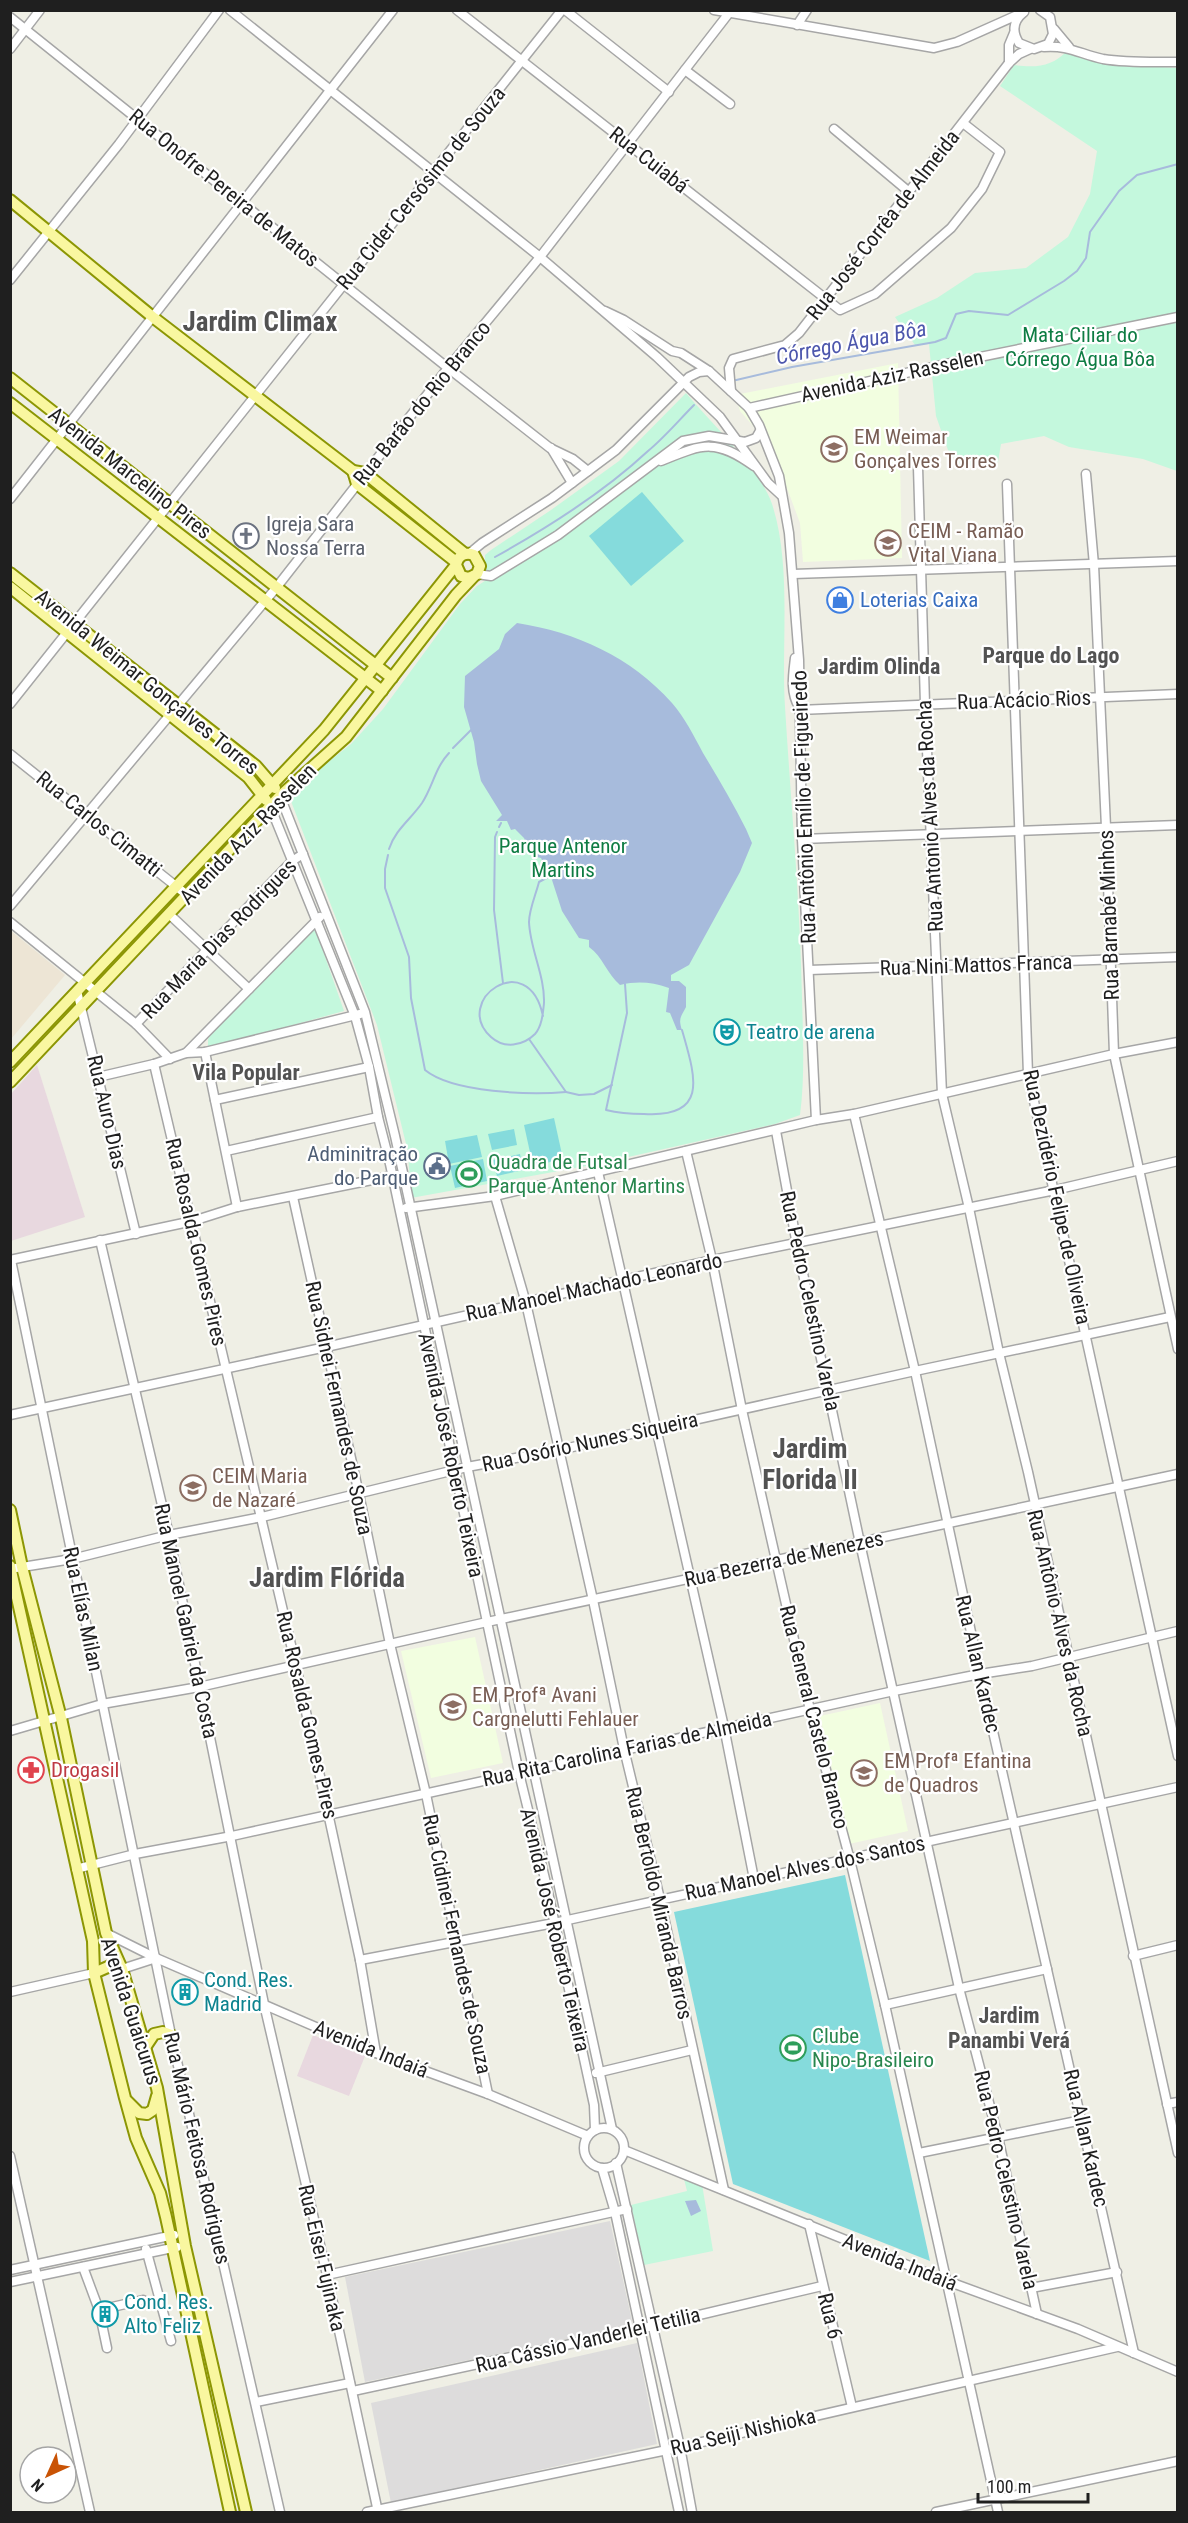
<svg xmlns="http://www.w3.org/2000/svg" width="1188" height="2523" font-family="'Roboto Condensed',sans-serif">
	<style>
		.residential { fill: #dddcdc }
		.industrial { fill: #e8d8df }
		.education { fill: #f2fee0 }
		.military { fill: #ede5d5 }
		.park { fill: #c4f8dd }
		.pitch { fill: #85dbdc }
		.water { fill: #a7bbdc }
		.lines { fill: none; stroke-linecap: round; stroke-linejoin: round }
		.stream { stroke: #a7bbdc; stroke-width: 2 }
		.minor-casing { stroke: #a6a6a6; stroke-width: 11 }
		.major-casing { stroke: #8c9604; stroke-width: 14 }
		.minor { stroke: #fff; stroke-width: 8 }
		.major { stroke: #f9f7a0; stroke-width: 10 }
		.labels { text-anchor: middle; stroke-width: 4.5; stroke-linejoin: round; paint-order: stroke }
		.street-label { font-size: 21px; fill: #1f1f1f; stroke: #fff }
		.park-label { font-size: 21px; fill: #0e7c43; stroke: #fff }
		.education-label { font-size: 21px; fill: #785e54; stroke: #fff; text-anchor: start }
		.worship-label { font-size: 21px; fill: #5b616d; stroke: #fff; text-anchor: start }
		.shop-label { font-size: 21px; fill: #366cbe; stroke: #fff; text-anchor: start }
		.culture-label { font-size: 21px; fill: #0d838f; stroke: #fff; text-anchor: start }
		.service-label { font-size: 21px; fill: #4e5e75; stroke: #fff; text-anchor: end }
		.leisure-label { font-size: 21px; fill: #27864d; stroke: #fff; text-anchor: start }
		.health-label { font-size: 21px; fill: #be3a42; stroke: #fff; text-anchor: start }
		.water-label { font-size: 22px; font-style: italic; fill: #4d57ad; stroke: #fff }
		.neighbourhood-label { font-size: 22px; font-weight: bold; fill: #525252; stroke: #fff }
		.district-label { font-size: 27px; font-weight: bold; fill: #525252; stroke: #fff }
	</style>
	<rect width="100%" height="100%" fill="#efefe5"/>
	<g class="residential">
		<path d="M610,2221l23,104 -268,57 -20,-105z"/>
		<path d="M637,2343l20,101 -266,59 -20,-100z"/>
	</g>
	<g class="industrial">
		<path d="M37,1065l48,152 -74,24v-147z"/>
		<path d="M313,2035l52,21 -16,40 -52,-20z"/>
	</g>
	<g class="education">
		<path d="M898,363l4,195 -99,4 -3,-39 -22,-59 -18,-30 -20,-23 -5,-16z"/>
		<path d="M475,1637l28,126 -72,15 -30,-127z"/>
		<path d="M880,1703l28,128 -59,13 -29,-128z"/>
	</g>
	<path class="military" d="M11,931l54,44 -54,64z"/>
	<g class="park">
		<path d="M1068,50l49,14 60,4v403l-34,-12 -74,-12 -25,-11 -43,8 -3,18 -35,5 -15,-17 -12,-34 -7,-72 -14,1 -20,-28 42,-19 38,-25 51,-5 42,-31 22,-43 7,-43 -97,-65 14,-21c22,3 38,2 54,-15z"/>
		<path d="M686,393c24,29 74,76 86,111 20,61 9,140 13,203 6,97 15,193 17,290 1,40 3,79 -2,118l-25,9 -178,40 -186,34 -3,-46 -31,-127 -88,-229 10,-11 52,-41 32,-35 77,-105 17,-18 14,-9 1,-4 -3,-2 -4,1v-17l6,-5 60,-40 68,-49z"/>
		<path d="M314,925l30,86 -131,36 -5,-1v-7l4,-6z"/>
		<path d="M683,2175l19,9 11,67 -69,14 -13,-60 56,-14z"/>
	</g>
	<g class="pitch">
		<path d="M642,492l42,49 -53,45 -42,-50z"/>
		<path d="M554,1118l9,41 -30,7 -9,-41z"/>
		<path d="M514,1129l3,16 -25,5 -4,-16z"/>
		<path d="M477,1135l5,22 -33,7 -4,-23z"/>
		<path d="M520,1154l3,16 -26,6 -4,-16z"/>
		<path d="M483,1159l4,22 -32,7 -5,-22z"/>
		<path d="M845,1875l85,386 -197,-77 -59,-272z"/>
	</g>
	<g class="water">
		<path d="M517,623c59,9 114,34 155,80 13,15 22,33 31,50 15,25 30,50 43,76l6,14 -12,29 -51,93 -18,10v6h8l7,6v20c-5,10 -8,11 -4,23h-5l-7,-17 -4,-1 3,-24c-18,-6 -31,-7 -49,-3 -13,-11 -17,-28 -31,-38v-7l-10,-2 -17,-27 -10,-31 -11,-22 -8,-2 -9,-18 -9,-9 -4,1 -4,-9h-11l6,-6 -21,-34 -4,-17 -3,-22 -10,-35 1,-31 34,-27 6,-15z"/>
		<path d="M696,2200l5,11 -10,5 -6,-15z"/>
	</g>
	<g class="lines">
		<g class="stream">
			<path d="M732,381l60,-14 143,-25 11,-4 10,-24 13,-3 39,4 56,-34 13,-10 9,-13 4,-26 29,-41 18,-16 41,-11"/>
			<path d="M495,557c54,-30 108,-64 153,-106 17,-14 31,-31 46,-46"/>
			<path d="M453,748l18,-18"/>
			<path d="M499,827l2,-4"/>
			<path d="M497,832l-2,5 -1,73 9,73"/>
			<path d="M389,849c6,-19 22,-30 33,-46 11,-17 13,-35 27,-50"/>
			<path d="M388,855l-3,14v19l24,69 2,41 14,72c28,23 106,25 141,22"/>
			<path d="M625,984l2,29 -21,97c12,3 26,4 38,4 66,4 51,-38 38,-84"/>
			<path d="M543,1016c-15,-70 -92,-15 -52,21 13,12 32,9 44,-3 7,-8 8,-21 9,-31 1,-27 -14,-54 -15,-81 0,-12 7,-28 10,-40l11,-6"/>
			<path d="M529,1039l37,53 13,3 15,-1 18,-9"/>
		</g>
		<g class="minor-casing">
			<g id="minor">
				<path d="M230,10l310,247 117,100 63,60 48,66 13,12"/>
				<path d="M457,10l383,300 35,-16 76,-66 31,-39 18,-37 -37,-29"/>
				<path d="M565,10l104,82"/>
				<path d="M714,10l220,38 23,-6 67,-30"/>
				<path d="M1023,13c-10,8 -11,19 -4,30l15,6 14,-5 5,-10 -3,-17 -10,-7"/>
				<path d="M10,17l438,351 102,80 23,11 15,12"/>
				<path d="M797,25l10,-15"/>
				<path d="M1054,29l15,18"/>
				<path d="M1044,47c24,-2 36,7 59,12 24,4 50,3 75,3"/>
				<path d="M10,49l30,-39"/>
				<path d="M1009,63v-18l5,-12"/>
				<path d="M685,70l45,34"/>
				<path d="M834,129l74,62"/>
				<path d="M10,280l109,-136 100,-134"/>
				<path d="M605,311l19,9 48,31 9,2 28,18 40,37 10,17 20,51 10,57 10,127 3,179 14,281"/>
				<path d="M731,391l-2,-23 4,-9 52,-14 14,-12 210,-270 10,-9 11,-5"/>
				<path d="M749,408l206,-46 223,-45"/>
				<path d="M551,448l21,35"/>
				<path d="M661,461c42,-17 54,-23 93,5"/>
				<path d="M918,467l7,237 17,390 27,114 30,145 29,119 150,681"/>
				<path d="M1086,474l8,91 12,262 8,227 64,295"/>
				<path d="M1007,484l21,590 150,682"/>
				<path d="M10,499l383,-489"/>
				<path d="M470,553l12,-10 70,-45 64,-48 73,-73 10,-5 10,-1"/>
				<path d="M477,574l14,2 67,-41 125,-94 26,-5 36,6 11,-4 4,-7"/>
				<path d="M793,574l385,-13"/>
				<path d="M795,658c-2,17 -5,34 4,49"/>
				<path d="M10,704l552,-694"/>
				<path d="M799,710l379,-16"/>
				<path d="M10,754l177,141"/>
				<path d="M280,796l85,216 30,124 217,993"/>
				<path d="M270,806l85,210 14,51 9,50 12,47 129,609 27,110 48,222 1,25"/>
				<path d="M802,839l376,-14"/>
				<path d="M10,906l266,-318 172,-220 92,-111 189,-244"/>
				<path d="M169,914l80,75"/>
				<path d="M10,922l126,102 34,35"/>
				<path d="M809,970l369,-13"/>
				<path d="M77,991l59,243"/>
				<path d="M136,1024l156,-163 11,-7"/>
				<path d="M205,1052l32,155"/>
				<path d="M186,1053l134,-136"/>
				<path d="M154,1064l142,602 64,294 16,93"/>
				<path d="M98,1077l56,-13 32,-11 19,-1 155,-38"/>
				<path d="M215,1100l154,-33"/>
				<path d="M854,1114l61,257 65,303 154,679"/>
				<path d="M776,1131l21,114 63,298 99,445 39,149 39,177"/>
				<path d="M226,1151l152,-34"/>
				<path d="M686,1151l26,109 30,150 68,300 40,150 35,145 113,507"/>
				<path d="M598,1172l126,555 30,152"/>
				<path d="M495,1196l31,107 67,297 31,149 36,150 64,291"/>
				<path d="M293,1197l66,297 31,150 36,150 62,300"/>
				<path d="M406,1208l89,-12 321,-76 38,-6 260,-60 64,-12"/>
				<path d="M100,1240l69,295 95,469 63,271 51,237"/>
				<path d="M10,1260l183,-39 44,-14 160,-32"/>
				<path d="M11,1260l160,775 109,477"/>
				<path d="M10,1415l316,-68 386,-87 343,-70 123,-29"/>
				<path d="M16,1568l56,-9 97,-24 93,-18 205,-50 92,-17 356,-79 255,-54"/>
				<path d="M10,1731l92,-27 97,-17 288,-65 691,-148"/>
				<path d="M76,1869l59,-15 97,-18 662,-145 86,-17 52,-8 146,-35"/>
				<path d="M106,1933l50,25 220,95 112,41 100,42"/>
				<path d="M1133,1956l45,-11"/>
				<path d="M360,1960l194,-37 624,-136"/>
				<path d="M122,1969l34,-11"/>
				<path d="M10,1992l84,-19"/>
				<path d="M885,2005l162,-36"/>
				<path d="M596,2073l96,-23"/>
				<path d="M1167,2104l11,-2"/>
				<circle cx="604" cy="2148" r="20"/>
				<path d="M624,2150l323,131 131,48 100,43"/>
				<path d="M919,2153l163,-33"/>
				<path d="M10,2156l80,356"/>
				<path d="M616,2163l64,284 12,65"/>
				<path d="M602,2168l13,44 64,300"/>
				<path d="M809,2224l43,183"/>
				<path d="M146,2249l25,92"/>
				<path d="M83,2267l16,43 8,38"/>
				<path d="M10,2270l164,-35"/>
				<path d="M327,2275l300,-66"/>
				<path d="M10,2282l167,-35"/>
				<path d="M1031,2288l86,-16"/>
				<path d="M99,2310l44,-10"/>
				<path d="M353,2391l287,-62 182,-43"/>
				<path d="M256,2402l94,-19"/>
				<path d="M367,2512l300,-62 450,-103"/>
				<path d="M936,2512l242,-51"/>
			</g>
		</g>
		<g class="major-casing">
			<g id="major">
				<path d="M10,200l144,118 199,153 12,2 100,81"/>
				<path d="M10,378l382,300"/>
				<path d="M10,403l372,288"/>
				<path d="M353,471l4,13 99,78"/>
				<path d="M10,573l246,193 19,22"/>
				<path d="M10,587l238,190 18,23"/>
				<path d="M10,1062l314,-332 132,-165c2,-10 9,-13 18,-10l6,11 -3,8 -8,4 -8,-2 -5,-11"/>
				<path d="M10,1082l270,-286 66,-59 110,-142 18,-19"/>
				<path d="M10,1510l12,57 39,151 45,215 16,36 35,119 28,158 61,266"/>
				<path d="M10,1566l83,375 1,32 31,125 11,40 24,55 6,24 64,295"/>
				<path d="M94,1973l16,-7 12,3"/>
				<path d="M146,2046l8,-12 9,-2 8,3"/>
				<path d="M127,2101l12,12 8,1 6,-4 4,-14"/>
			</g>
		</g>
		<use href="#minor" class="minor"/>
		<use href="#major" class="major"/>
	</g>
	<defs>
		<g id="school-ring" transform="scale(1.35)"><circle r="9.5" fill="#fff" stroke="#8d6e63" stroke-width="1.5"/><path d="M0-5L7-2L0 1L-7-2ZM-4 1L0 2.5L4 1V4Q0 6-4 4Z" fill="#8d6e63"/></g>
		<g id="church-ring" transform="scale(1.35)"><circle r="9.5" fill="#fff" stroke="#6b7280" stroke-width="1.5"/><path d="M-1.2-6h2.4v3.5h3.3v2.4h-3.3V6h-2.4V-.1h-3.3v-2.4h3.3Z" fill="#6b7280"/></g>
		<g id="shop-ring" transform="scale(1.35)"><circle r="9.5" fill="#fff" stroke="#3f7fe0" stroke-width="1.5"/><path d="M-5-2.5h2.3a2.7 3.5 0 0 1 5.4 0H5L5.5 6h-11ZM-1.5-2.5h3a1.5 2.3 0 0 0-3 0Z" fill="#3f7fe0"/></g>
		<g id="theatre-ring" transform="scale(1.35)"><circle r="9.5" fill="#fff" stroke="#0f9aa8" stroke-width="1.5"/><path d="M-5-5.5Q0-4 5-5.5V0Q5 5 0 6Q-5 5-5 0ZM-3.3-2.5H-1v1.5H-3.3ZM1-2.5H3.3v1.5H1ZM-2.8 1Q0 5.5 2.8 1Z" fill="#0f9aa8"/></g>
		<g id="civic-ring" transform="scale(1.35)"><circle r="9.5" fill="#fff" stroke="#5c6f8a" stroke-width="1.5"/><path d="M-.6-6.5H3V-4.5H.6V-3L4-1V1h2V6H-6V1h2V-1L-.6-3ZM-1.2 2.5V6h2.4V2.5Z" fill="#5c6f8a"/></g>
		<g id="stadium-ring" transform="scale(1.35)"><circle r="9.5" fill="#fff" stroke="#2e9e5b" stroke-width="1.5"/><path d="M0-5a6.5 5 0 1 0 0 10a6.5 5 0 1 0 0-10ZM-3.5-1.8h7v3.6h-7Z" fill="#2e9e5b"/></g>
		<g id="pharmacy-ring" transform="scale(1.35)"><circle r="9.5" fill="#fff" stroke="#e0444e" stroke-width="1.5"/><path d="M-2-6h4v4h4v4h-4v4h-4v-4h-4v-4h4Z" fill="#e0444e"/></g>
		<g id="building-ring" transform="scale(1.35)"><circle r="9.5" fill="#fff" stroke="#0f9aa8" stroke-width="1.5"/><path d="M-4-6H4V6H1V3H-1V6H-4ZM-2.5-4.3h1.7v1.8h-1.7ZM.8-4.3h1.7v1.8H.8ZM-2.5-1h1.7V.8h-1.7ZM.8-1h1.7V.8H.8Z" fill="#0f9aa8"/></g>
	</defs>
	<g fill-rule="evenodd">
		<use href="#school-ring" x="834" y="449"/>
		<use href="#church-ring" x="246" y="536"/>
		<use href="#school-ring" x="888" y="543"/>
		<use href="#shop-ring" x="840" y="600"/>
		<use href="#theatre-ring" x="727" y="1032"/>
		<use href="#civic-ring" x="437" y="1166"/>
		<use href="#stadium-ring" x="469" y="1174"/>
		<use href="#school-ring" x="193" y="1488"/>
		<use href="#school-ring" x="453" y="1707"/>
		<use href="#pharmacy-ring" x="31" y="1770"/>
		<use href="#school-ring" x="864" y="1773"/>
		<use href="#building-ring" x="185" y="1992"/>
		<use href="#stadium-ring" x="793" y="2048"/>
		<use href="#building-ring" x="105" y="2314"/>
	</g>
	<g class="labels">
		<g class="street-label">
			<text transform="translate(649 160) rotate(38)" y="7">Rua Cuiabá</text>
			<text transform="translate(224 188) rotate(39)" y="7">Rua Onofre Pereira de Matos</text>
			<text transform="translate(421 188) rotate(-51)" y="7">Rua Cider Cersósimo de Souza</text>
			<text transform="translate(883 225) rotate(-52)" y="7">Rua José Corrêa de Almeida</text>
			<text transform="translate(892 376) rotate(-12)" y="7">Avenida Aziz Rasselen</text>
			<text transform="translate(422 403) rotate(-51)" y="7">Rua Barão do Rio Branco</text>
			<text transform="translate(130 473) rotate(38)" y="7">Avenida Marcelino Pires</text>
			<text transform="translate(147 682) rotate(39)" y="7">Avenida Weimar Gonçalves Torres</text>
			<text transform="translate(1024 700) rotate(-2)" y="7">Rua Acácio Rios</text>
			<text transform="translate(804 807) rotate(-92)" y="7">Rua Antônio Emílio de Figueiredo</text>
			<text transform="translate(930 816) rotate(-93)" y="7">Rua Antonio Alves da Rocha</text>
			<text transform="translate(99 824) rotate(39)" y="7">Rua Carlos Cimatti</text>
			<text transform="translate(248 834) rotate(-46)" y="7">Avenida Aziz Rasselen</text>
			<text transform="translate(1109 915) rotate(-92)" y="7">Rua Barnabé Minhos</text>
			<text transform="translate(219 939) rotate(-46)" y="7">Rua Maria Dias Rodrigues</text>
			<text transform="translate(976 965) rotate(-2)" y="7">Rua Nini Mattos Franca</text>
			<text transform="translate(107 1112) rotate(77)" y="7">Rua Auro Dias</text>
			<text transform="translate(1057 1197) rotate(78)" y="7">Rua Dezidério Felipe de Oliveira</text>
			<text transform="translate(196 1242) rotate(77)" y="7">Rua Rosalda Gomes Pires</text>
			<text transform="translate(594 1287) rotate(-12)" y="7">Rua Manoel Machado Leonardo</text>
			<text transform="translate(810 1301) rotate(78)" y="7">Rua Pedro Celestino Varela</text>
			<text transform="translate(339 1408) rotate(78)" y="7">Rua Sidnei Fernandes de Souza</text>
			<text transform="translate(590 1442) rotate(-12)" y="7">Rua Osório Nunes Siqueira</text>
			<text transform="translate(451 1455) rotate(78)" y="7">Avenida José Roberto Teixeira</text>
			<text transform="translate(784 1559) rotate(-12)" y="7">Rua Bezerra de Menezes</text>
			<text transform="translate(83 1609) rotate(78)" y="7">Rua Elías Milan</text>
			<text transform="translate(186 1621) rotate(78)" y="7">Rua Manoel Gabriel da Costa</text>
			<text transform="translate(1060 1623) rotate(77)" y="7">Rua Antônio Alves da Rocha</text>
			<text transform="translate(978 1664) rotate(77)" y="7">Rua Allan Kardec</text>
			<text transform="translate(307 1715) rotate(77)" y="7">Rua Rosalda Gomes Pires</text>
			<text transform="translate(814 1717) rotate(76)" y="7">Rua General Castelo Branco</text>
			<text transform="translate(627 1749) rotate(-12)" y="7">Rua Rita Carolina Farias de Almeida</text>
			<text transform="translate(805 1868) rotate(-12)" y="7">Rua Manoel Alves dos Santos</text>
			<text transform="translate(659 1903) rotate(77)" y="7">Rua Bertoldo Miranda Barros</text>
			<text transform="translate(555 1930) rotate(77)" y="7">Avenida José Roberto Teixeira</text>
			<text transform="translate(457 1944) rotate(78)" y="7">Rua Cidinei Fernandes de Souza</text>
			<text transform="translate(131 2011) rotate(72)" y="7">Avenida Guaicurus</text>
			<text transform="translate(371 2049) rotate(22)" y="7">Avenida Indaiá</text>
			<text transform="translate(1086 2138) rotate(77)" y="7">Rua Allan Kardec</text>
			<text transform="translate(197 2148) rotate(77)" y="7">Rua Mário Feitosa Rodrigues</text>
			<text transform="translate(1006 2180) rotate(77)" y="7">Rua Pedro Celestino Varela</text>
			<text transform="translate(322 2258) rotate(77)" y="7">Rua Eisei Fujinaka</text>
			<text transform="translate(900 2262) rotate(22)" y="7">Avenida Indaiá</text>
			<text transform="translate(830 2316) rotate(76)" y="7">Rua 6</text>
			<text transform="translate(588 2340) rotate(-13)" y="7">Rua Cássio Vanderlei Tetilia</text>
			<text transform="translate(743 2432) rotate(-13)" y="7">Rua Seiji Nishioka</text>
		</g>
		<g class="park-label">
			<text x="1080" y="342">Mata Ciliar do<tspan x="1080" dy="24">Córrego Água Bôa</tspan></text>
			<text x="563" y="853">Parque Antenor<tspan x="563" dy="24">Martins</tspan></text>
		</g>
		<g class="education-label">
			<text x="854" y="444">EM Weimar<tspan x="854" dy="24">Gonçalves Torres</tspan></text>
			<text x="908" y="538">CEIM - Ramão<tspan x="908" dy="24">Vital Viana</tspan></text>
			<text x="212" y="1483">CEIM Maria<tspan x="212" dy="24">de Nazaré</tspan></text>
			<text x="472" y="1702">EM Profª Avani<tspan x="472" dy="24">Cargnelutti Fehlauer</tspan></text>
			<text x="884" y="1768">EM Profª Efantina<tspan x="884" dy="24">de Quadros</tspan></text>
		</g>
		<g class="worship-label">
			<text x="266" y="531">Igreja Sara<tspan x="266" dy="24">Nossa Terra</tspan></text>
		</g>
		<g class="shop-label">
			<text x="860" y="607">Loterias Caixa</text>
		</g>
		<g class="culture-label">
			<text x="746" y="1039">Teatro de arena</text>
			<text x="204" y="1987">Cond. Res.<tspan x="204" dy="24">Madrid</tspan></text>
			<text x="124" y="2309">Cond. Res.<tspan x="124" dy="24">Alto Feliz</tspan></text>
		</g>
		<g class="service-label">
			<text x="418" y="1161">Adminitração<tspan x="418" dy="24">do Parque</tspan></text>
		</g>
		<g class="leisure-label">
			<text x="488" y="1169">Quadra de Futsal<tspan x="488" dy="24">Parque Antenor Martins</tspan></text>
			<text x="812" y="2043">Clube<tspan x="812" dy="24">Nipo-Brasileiro</tspan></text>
		</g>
		<g class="health-label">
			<text x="51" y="1777">Drogasil</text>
		</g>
		<g class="water-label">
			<text transform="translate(851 342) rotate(-11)" y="8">Córrego Água Bôa</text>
		</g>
		<g class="neighbourhood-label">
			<text x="1051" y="663">Parque do Lago</text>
			<text x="879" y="674">Jardim Olinda</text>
			<text x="246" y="1080">Vila Popular</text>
			<text x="1009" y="2023">Jardim<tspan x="1009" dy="25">Panambi Verá</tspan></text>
		</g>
		<g class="district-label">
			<text x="260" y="331">Jardim Climax</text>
			<text x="810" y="1458">Jardim<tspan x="810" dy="31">Florida II</tspan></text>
			<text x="327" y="1587">Jardim Flórida</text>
		</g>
	</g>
	<rect width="1188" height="2523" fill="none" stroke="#1f1f1f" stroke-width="24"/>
	<g transform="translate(48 2475) rotate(225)"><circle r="28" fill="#ffffff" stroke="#a5a5a5" stroke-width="1.5"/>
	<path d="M0-4.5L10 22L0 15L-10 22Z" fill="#c95305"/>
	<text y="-9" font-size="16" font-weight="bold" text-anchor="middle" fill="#1f1f1f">N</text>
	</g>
	<path d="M978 2493v9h110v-9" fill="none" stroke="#1f1f1f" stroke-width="3"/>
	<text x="987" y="2493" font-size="18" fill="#1f1f1f" stroke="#ffffff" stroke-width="4.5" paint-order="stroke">100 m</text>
</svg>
